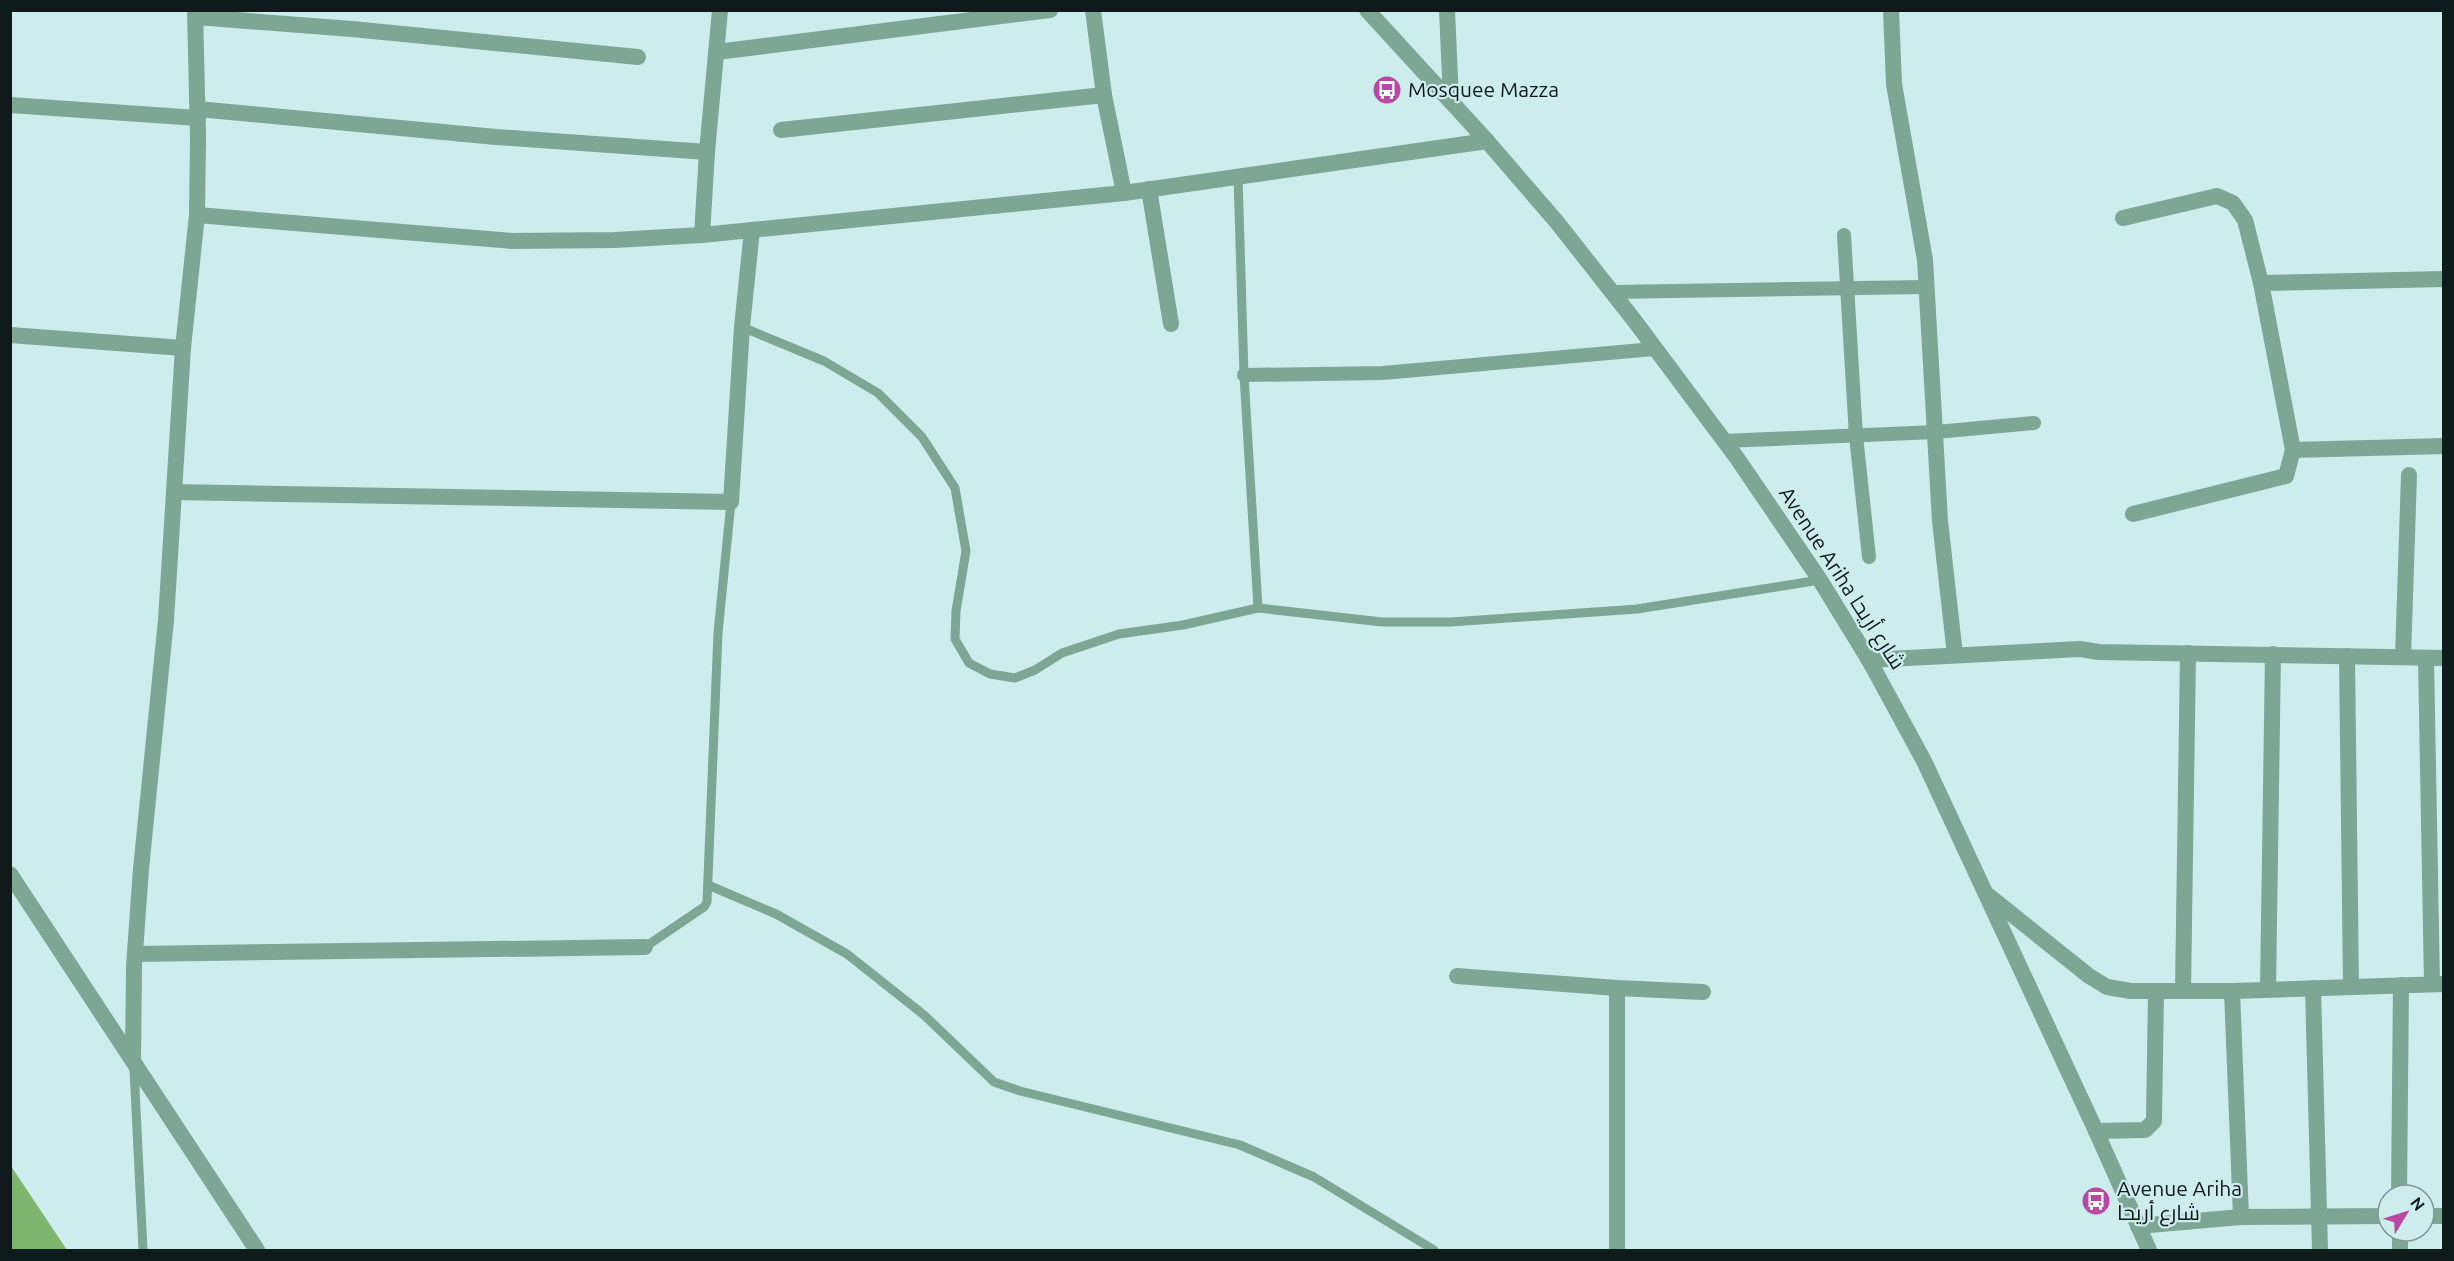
<svg xmlns="http://www.w3.org/2000/svg" width="2454" height="1261" font-family="Ubuntu,Cairo,sans-serif">
	<style>
		.forest { fill: #7eb671 }
		.lines { fill: none; stroke-linecap: round; stroke-linejoin: round }
		.service { stroke: #7da695; stroke-width: 9 }
		.pedestrian { stroke: #7da695; stroke-width: 14 }
		.minor { stroke: #7da695; stroke-width: 16 }
		.labels { text-anchor: middle; stroke-width: 4.5; stroke-linejoin: round; paint-order: stroke }
		.poi-label { font-size: 21px; fill: #0f1b1b; stroke: #cdecec; text-anchor: start }
		.street-label { font-size: 21px; fill: #0f1b1b; stroke: #cdecec }
	</style>
	<rect width="100%" height="100%" fill="#cdecec"/>
	<path class="forest" d="M10,1166h1l56,84h-56z"/>
	<g class="lines">
		<g class="service">
			<path d="M1238,177l6,198 14,233"/>
			<path d="M742,327l82,34 54,32 44,44 33,51 11,63 -10,60 -1,28 14,24 21,11 25,4 20,-8 27,-17 57,-19 64,-9 75,-17 124,14h69l186,-13 183,-29"/>
			<path d="M708,885l68,29 71,40 77,61 70,67 26,9 220,54 74,32 120,73"/>
			<path d="M645,947l59,-40 3,-5 11,-269 13,-131"/>
			<path d="M134,1069l9,181"/>
		</g>
		<g class="pedestrian">
			<path d="M1844,235l12,201 13,121"/>
			<path d="M1612,292l313,-5"/>
			<path d="M1244,375l139,-2 271,-24"/>
			<path d="M1724,441l212,-9 98,-9"/>
		</g>
		<g class="minor">
			<path d="M1093,10l11,85 20,98"/>
			<path d="M1367,10l120,131 69,80 78,99 103,138 83,122 49,80 55,101 172,370 53,119"/>
			<path d="M1447,10l4,91"/>
			<path d="M1891,10l3,74 31,176 15,261 15,134"/>
			<path d="M196,17l156,12 286,28"/>
			<path d="M717,52l333,-42"/>
			<path d="M10,105l188,13"/>
			<path d="M198,109l298,28 211,15 -5,83"/>
			<path d="M781,130l323,-35"/>
			<path d="M707,152l13,-142"/>
			<path d="M1149,189l22,135"/>
			<path d="M197,215l315,26 103,-1 87,-5 422,-42 363,-52"/>
			<path d="M2123,218l94,-22 16,7 12,17 16,63 32,167 -7,26 -153,38"/>
			<path d="M2261,283l183,-4"/>
			<path d="M10,335l173,13"/>
			<path d="M2293,450l151,-4"/>
			<path d="M174,492l557,10 11,-175 10,-97"/>
			<path d="M2347,656l4,331"/>
			<path d="M2403,657l6,-182"/>
			<path d="M2426,658l6,326"/>
			<path d="M1869,660l211,-11 19,3 345,6"/>
			<path d="M10,874l247,376"/>
			<path d="M1989,896l100,80 18,11 24,4h101l212,-7"/>
			<path d="M135,954l510,-7"/>
			<path d="M1457,976l160,12 86,4"/>
			<path d="M2313,988l7,262"/>
			<path d="M2268,989l5,-335"/>
			<path d="M2183,991l5,-338"/>
			<path d="M2232,991l9,226"/>
			<path d="M133,1061l1,-95 7,-97 25,-249 17,-272 14,-133 1,-78 -3,-127"/>
			<path d="M2096,1131l49,-1 9,-9 2,-130"/>
			<path d="M2399,1195l2,-210"/>
			<path d="M2424,1216h20"/>
			<path d="M2138,1226l103,-9 147,-1"/>
			<path d="M2400,1231v19"/>
			<path d="M1617,1250v-262"/>
		</g>
	</g>
	<defs>
		<g id="bus-disc" transform="scale(1.5)"><circle r="9.5" fill="#b948a3" stroke="#cdecec"/><path d="M-5-6H5V4H4V6H2V4H-2V6H-4V4H-5ZM-3.5-4V0h7V-4ZM-3.5 1.2v1.5H-2V1.2ZM2 1.2v1.5H3.5V1.2Z" fill="#fff"/></g>
	</defs>
	<g fill-rule="evenodd">
		<use href="#bus-disc" x="1387" y="90"/>
		<use href="#bus-disc" x="2096" y="1201"/>
	</g>
	<g class="labels">
		<g class="poi-label">
			<text x="1408" y="97">Mosquee Mazza</text>
			<text x="2117" y="1196">Avenue Ariha<tspan x="2117" dy="24">شارع أريحا</tspan></text>
		</g>
		<g class="street-label">
			<text transform="translate(1842 578) rotate(57)" y="7">Avenue Ariha شارع أريحا</text>
		</g>
	</g>
	<rect width="2454" height="1261" fill="none" stroke="#0f1b1b" stroke-width="24"/>
	<g transform="translate(2406 1213) rotate(52)"><circle r="28" fill="#cdecec" stroke="#819898" stroke-width="1.5"/>
	<path d="M0-4.5L10 22L0 15L-10 22Z" fill="#b948a3"/>
	<text y="-9" font-size="16" font-weight="bold" text-anchor="middle" fill="#0f1b1b">N</text>
	</g>
</svg>
